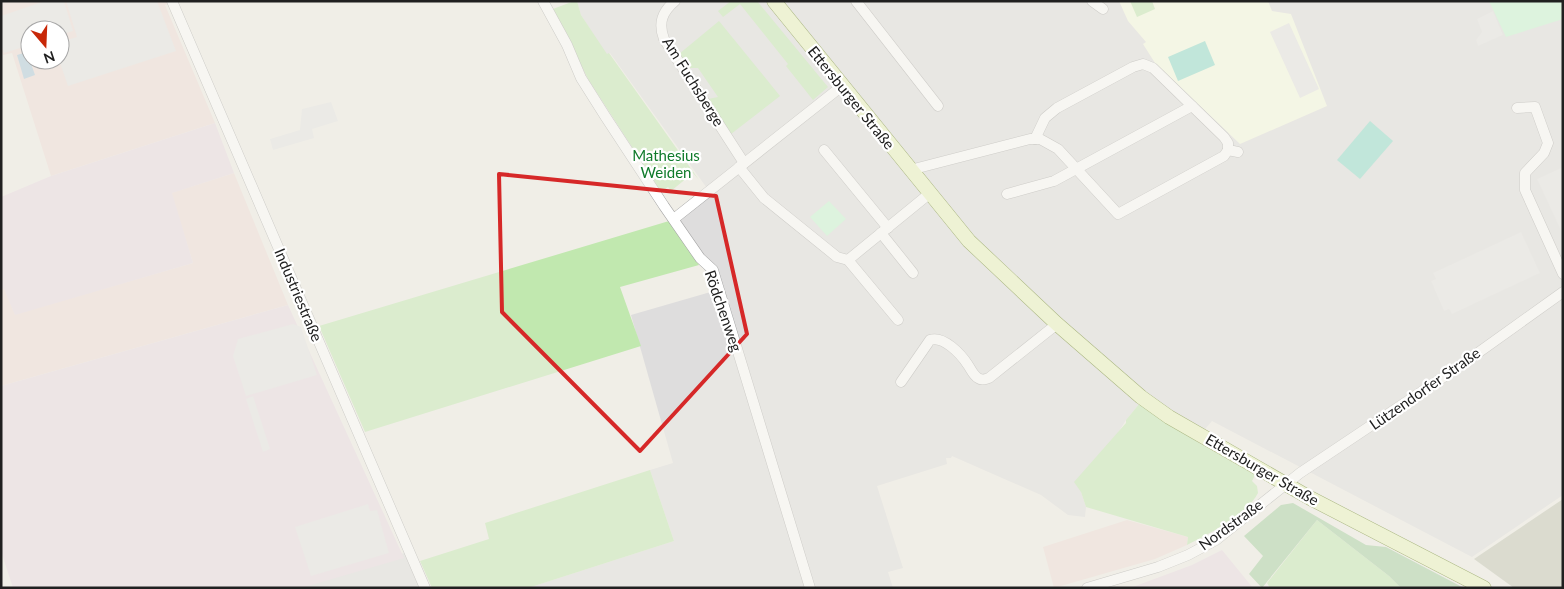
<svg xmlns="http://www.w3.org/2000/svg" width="1564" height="589" font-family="Lato,sans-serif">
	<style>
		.residential { fill: #dedddd }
		.commercial { fill: #f0dcd7; fill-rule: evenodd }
		.industrial { fill: #e9d9e3 }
		.education { fill: #f9fee2 }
		.construction { fill: #c1c4b2 }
		.grass { fill: #c1e8af }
		.forest { fill: #a3ce9d }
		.park { fill: #c6f8d2 }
		.pitch { fill: #88dcc9 }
		.parking { fill: #e4e4e4 }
		.water { fill: #a9c8dc }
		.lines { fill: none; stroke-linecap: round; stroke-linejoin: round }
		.street-casing { stroke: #a4a4a4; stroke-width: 11 }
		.secondary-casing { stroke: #577409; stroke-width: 15 }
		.street { stroke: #fff; stroke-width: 10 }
		.secondary { stroke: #ebf7bd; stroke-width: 14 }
		.marked { fill: none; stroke: #d62828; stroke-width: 4; stroke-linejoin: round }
		.labels { text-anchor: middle; stroke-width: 4.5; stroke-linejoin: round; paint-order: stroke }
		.street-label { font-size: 15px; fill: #202020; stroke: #fff }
		.park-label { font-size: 15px; fill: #107b2b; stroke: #fff }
	</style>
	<rect width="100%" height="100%" fill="#f0eee7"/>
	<g class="residential">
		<path d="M577,1h986v494l-91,62 -260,-136 -12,14 -60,-32 -14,17 -45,72 5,15 -1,10 -17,-2 -27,-20 -89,-39 -1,2h-5l1,6 -70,22 26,82 -15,4 5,16h-365l146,-47 -24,-71 23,-7 -42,-148 83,-24 -14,-31 -25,-42 34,-27 -99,-138 -3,2 -26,-40z"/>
		<path d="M410,551l15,37h-127z"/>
	</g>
	<g class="commercial">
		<path d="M1,1h176l-12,4 50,118 -164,53 -39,-123 -9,2 -2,-7zM30,30h30v30h-30z"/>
		<path d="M234,173l54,132 -287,81v-97l3,-1 11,26 178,-51 -22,-70z"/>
		<path d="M1127,520l61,17 -1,8 -32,14 -101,29 -11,-41z"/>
	</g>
	<g class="industrial">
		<path d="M215,123l19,50 -62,20 21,70 -178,52 -11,-26h-3v-92l50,-21z"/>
		<path d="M288,305l116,253 -103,30h-288l-12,-37v-165z"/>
		<path d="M1222,550l31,38h-123l62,-23z"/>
	</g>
	<path class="education" d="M1119,1h149l4,10 19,3 36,92 -87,38 -85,-81 -12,-19 3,-2 -18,-21z"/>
	<path class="construction" d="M1563,499v89h-49l-40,-29z"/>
	<g class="grass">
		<path d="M574,1h3l4,14 26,39 2,-1 90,127 -6,-7 -22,18 -3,-4 -7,5 -73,-113 -35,-70z"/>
		<path d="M731,1h26l71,86 -15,13 -27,-34 2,-2 -48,-60 -17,13 -5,-6z"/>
		<path d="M1130,1h22l3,8 -18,8z"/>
		<path d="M719,21l61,75 -49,38 -23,-35 10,-2 -20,-29h-9l-10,-14z"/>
		<path d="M669,221l30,44 -79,22 21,59 -276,86 -46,-106z"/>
		<path d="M1140,403l59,40 56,32 -3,6 5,5 1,7c-10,21 -51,42 -71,52l1,-8 -102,-30 -5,-15 -7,-10 52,-59v-3z"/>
		<path d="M650,470l24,71 -146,47h-96l-12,-27 69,-22 -4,-16z"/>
		<path d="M1317,520l72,56 12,12h-131l-3,-5z"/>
	</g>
	<path class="forest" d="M1293,503l73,42 20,2 78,41h-63l-12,-12 -72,-56 -55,68 -13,-14 14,-18 -19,-20 37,-31z"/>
	<g class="park">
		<path d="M1489,1h74v18l-57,18z"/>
		<path d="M829,201l17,18 -19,17 -17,-19z"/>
	</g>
	<g class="pitch">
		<path d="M1205,41l10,24 -37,16 -10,-24z"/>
		<path d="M1370,121l23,20 -33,38 -23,-19z"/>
	</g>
	<g class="parking">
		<path d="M45,1h19l9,30 -13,4v-5h-30v15l-26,8 -3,-9v-28z"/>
		<path d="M66,1h91l19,50 -108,35 -9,-26 1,-18 17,-5z"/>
		<path d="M1493,11l10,24 -25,11 -2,-6 6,-8 -5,-13z"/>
		<path d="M1289,23l30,66 -19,9 -30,-66z"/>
		<path d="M331,102l7,19 -26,8 2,9 -41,12 -3,-11 30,-9 2,-21z"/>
		<path d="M1563,167v68l-26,-56z"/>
		<path d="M1521,232l19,41 -88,41 -3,-5 -5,2 -13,-30 5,-2 -3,-6z"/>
		<path d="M293,324l8,3 16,48 -71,21 -13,-40 5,-17z"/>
		<path d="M253,396l17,53 -7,3 -17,-53z"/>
		<path d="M368,504l2,7 7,-1 12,43 -78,23 -16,-49z"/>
	</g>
	<path class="water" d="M27,52l8,23 -11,4 -7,-24z"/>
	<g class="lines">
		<g class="street-casing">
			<g id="street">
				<path d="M172,1l253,587"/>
				<path d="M543,1l24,44 14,33 24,38 59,90 36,52 13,12 97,318"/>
				<path d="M675,1c-13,11 -17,22 -11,38l80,124"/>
				<path d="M856,1l82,105"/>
				<path d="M1092,1l11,8"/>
				<path d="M1517,108l18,-1 13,36 -4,10 -19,20v17l38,84"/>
				<path d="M1035,139l10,-21 12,-10 76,-41 10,-3 10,4 71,69 4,6v7"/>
				<path d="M824,150l64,78"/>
				<path d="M739,167l25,31 73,59 11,3 50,60"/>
				<path d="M910,170l120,-31h10l18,10 60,65 106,-58 4,-6 10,2"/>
				<path d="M1007,194l47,-13 138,-75"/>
				<path d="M675,218l167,-132"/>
				<path d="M881,233l32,40"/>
				<path d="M848,260l81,-66"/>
				<path d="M901,382l29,-42c13,-5 31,14 38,25 3,4 5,10 10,13 4,3 7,1 11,0l68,-54"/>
				<path d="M1087,588l71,-21 30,-12 28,-15 84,-67 154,-103 109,-78"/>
			</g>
		</g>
		<g class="secondary-casing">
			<path id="secondary" d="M774,1l195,240 88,83 84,73 28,20 141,81 174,90"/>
		</g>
		<use href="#street" class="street"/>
		<use href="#secondary" class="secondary"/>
	</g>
	<path d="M0 0H1564V589H0ZM499,174l217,22 31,138 -107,117 -138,-139z" fill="#f0eee7" fill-opacity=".55" fill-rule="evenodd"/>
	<path class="marked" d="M499,174l217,22 31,138 -107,117 -138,-139z"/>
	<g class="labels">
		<g class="street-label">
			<text transform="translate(693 82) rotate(58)" y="5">Am Fuchsberge</text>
			<text transform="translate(851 98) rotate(51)" y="5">Ettersburger Straße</text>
			<text transform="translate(298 295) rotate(67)" y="5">Industriestraße</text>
			<text transform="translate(723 311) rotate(71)" y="5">Rödchenweg</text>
			<text transform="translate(1425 389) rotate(-35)" y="5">Lützendorfer Straße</text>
			<text transform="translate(1262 470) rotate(30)" y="5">Ettersburger Straße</text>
			<text transform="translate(1231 525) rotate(-36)" y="5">Nordstraße</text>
		</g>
		<g class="park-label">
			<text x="666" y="161">Mathesius<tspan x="666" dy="17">Weiden</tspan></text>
		</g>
	</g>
	<rect width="1564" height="589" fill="none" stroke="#202020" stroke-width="5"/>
	<g transform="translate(45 45) rotate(161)"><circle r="24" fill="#ffffff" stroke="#a6a6a6"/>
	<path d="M0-4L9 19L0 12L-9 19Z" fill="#c82808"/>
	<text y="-8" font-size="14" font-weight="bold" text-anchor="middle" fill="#202020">N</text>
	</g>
</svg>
